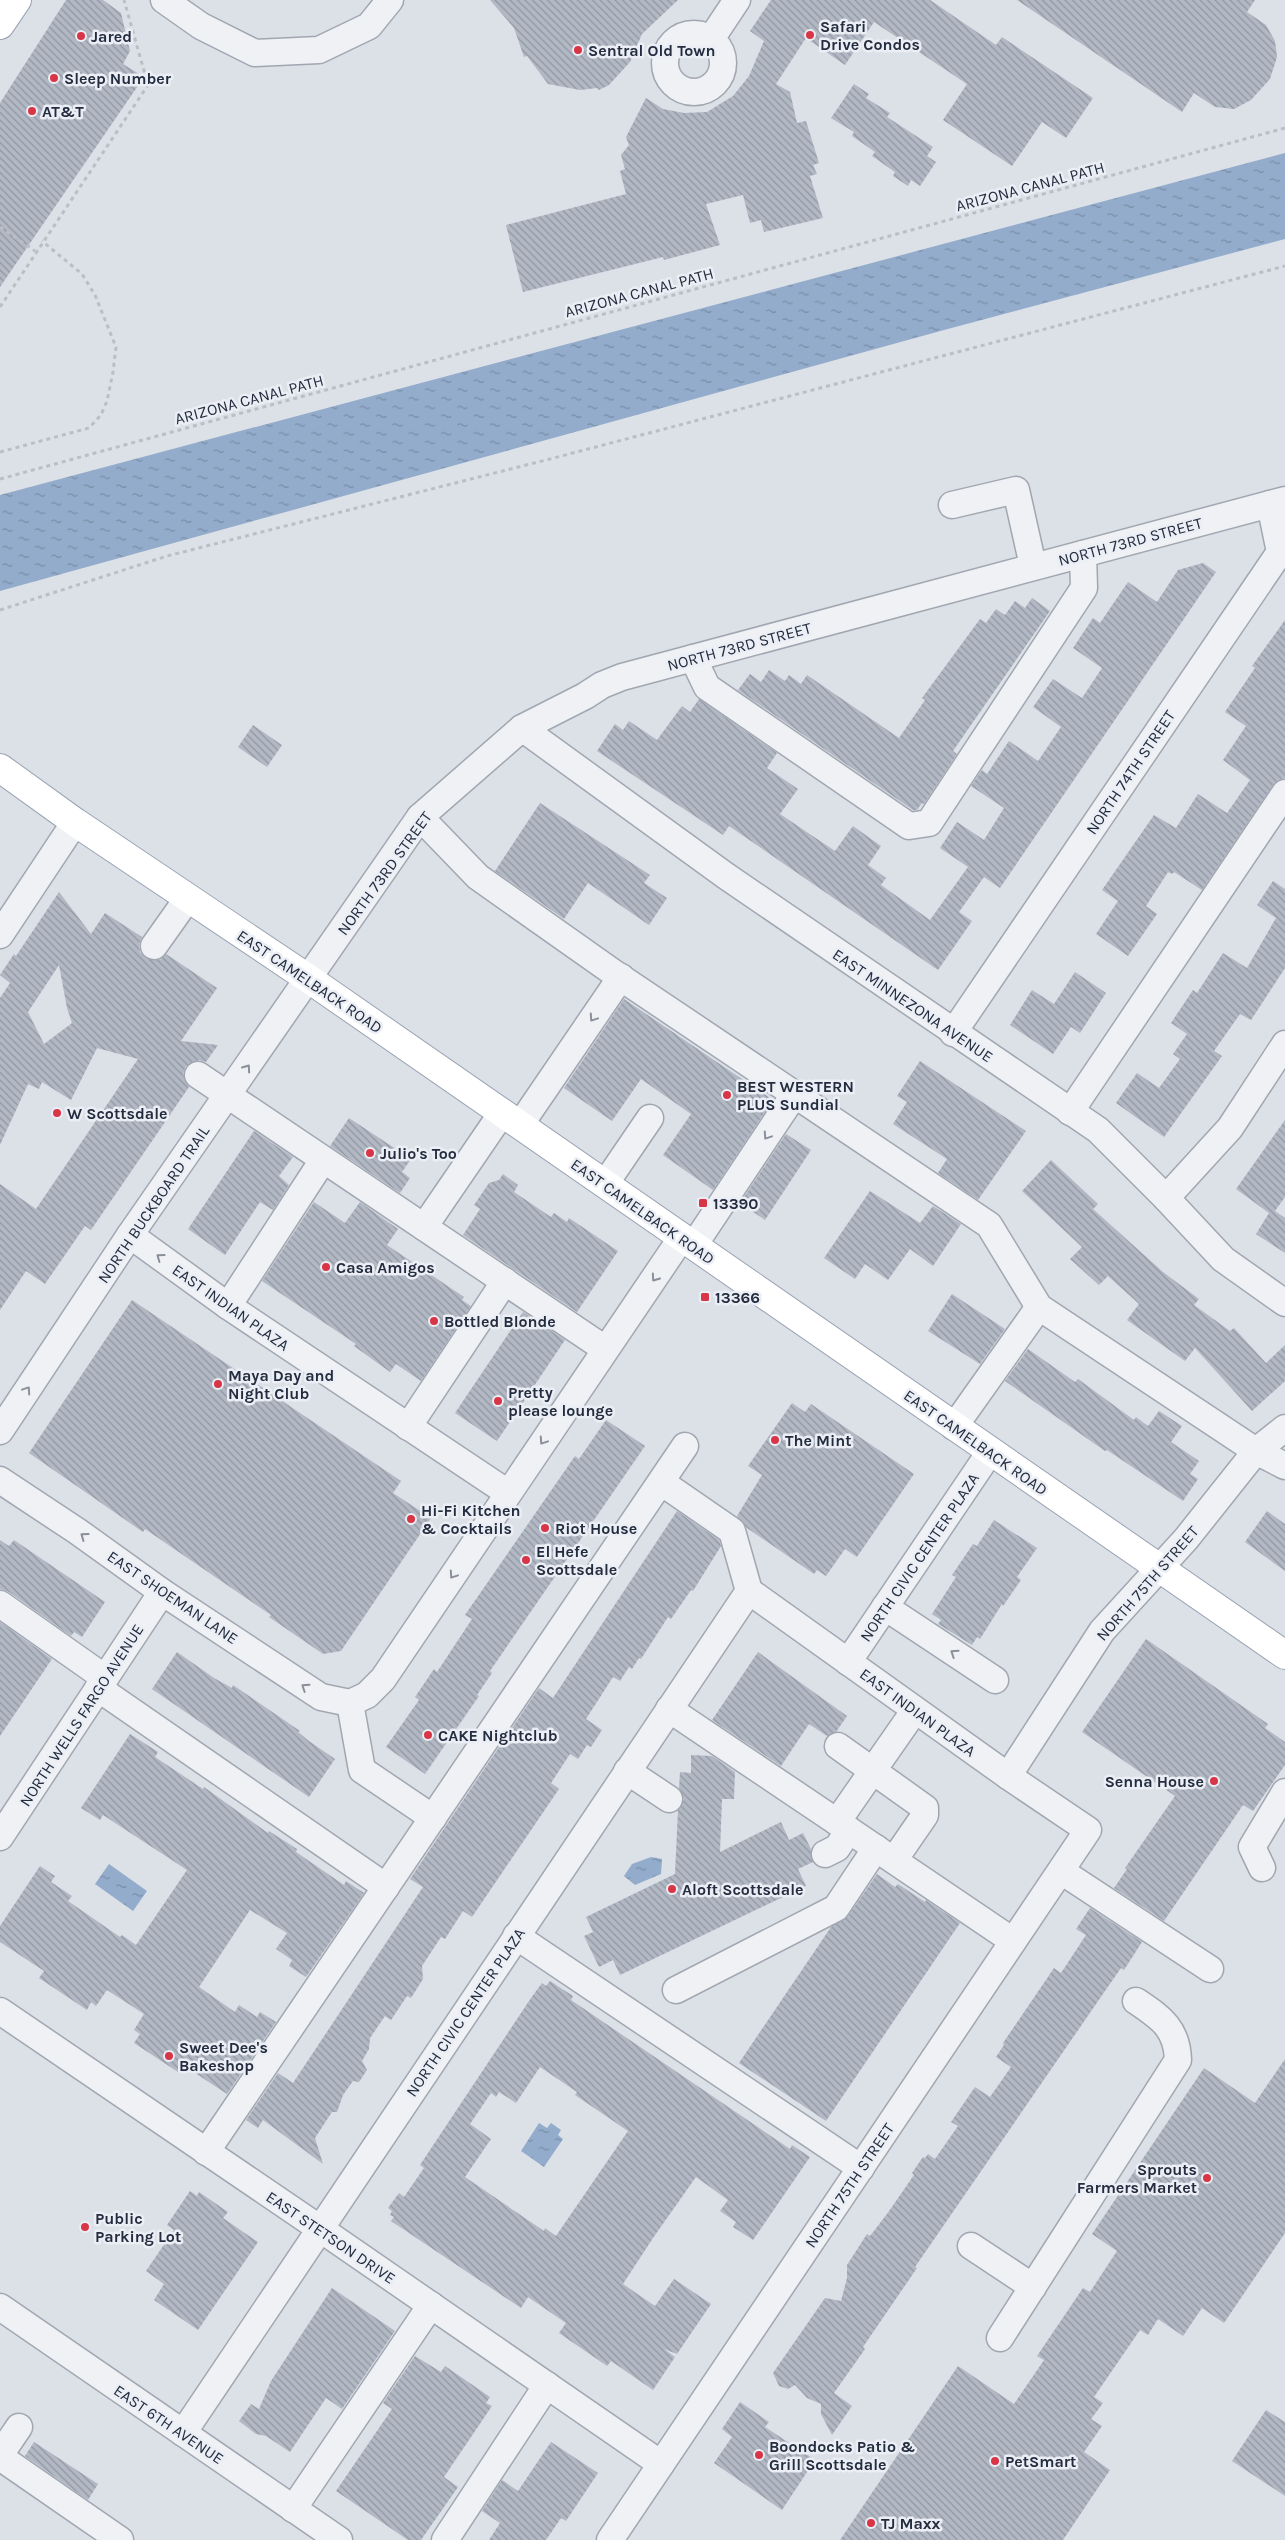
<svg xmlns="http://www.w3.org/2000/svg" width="1285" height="2540" font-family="Karla,sans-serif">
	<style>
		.water { fill: url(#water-ripples) }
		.building { fill: url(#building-back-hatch); fill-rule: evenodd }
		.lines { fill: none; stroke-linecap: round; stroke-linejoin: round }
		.minor-casing { stroke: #a1a7b1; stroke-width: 29 }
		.major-casing { stroke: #9aa3b4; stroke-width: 30 }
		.path { stroke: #babec6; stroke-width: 3; stroke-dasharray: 4 4; stroke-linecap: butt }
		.minor { stroke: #eff1f5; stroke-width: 26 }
		.major { stroke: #fff; stroke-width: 28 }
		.oneway { stroke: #8a8f9a }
		.poi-dot { fill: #d83547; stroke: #ebeff5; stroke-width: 2 }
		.labels { text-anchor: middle; stroke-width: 5; stroke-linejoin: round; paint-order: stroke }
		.poi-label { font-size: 16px; font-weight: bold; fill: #242d3f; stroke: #ebeff5; text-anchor: start }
		.street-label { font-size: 16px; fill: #242d3f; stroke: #ebeff5 }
	</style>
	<defs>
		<pattern id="water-ripples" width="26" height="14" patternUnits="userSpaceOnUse" patternTransform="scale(1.25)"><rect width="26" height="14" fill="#93accb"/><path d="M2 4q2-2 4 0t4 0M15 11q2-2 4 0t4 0" fill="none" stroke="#788ca6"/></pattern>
		<pattern id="building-back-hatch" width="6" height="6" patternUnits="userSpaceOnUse" patternTransform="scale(1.25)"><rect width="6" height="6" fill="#b2b9c4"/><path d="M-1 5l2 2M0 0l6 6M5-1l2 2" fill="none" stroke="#9197a1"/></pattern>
	</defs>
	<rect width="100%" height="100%" fill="#dce0e7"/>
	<g class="water">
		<path d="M1285,153v86l-341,91 -944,261v-96z"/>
		<path d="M651,1857l11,2 -1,15 -26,11 -11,-9 8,-12z"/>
		<path d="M109,1864l38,27 -14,20 -38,-27z"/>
		<path d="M539,2123l8,5 4,-5 10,7 -3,5 5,4 -19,28 -23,-16z"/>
	</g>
	<g class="building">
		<path d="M66,0h37l18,13 9,38 -7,13 21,13 -144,210v-184z"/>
		<path d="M490,0h188l-36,34 -12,28 -21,23 -10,5 -2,-2 -17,2 -32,-6 -21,-28 -3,1 -10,-29z"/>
		<path d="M771,0h159l66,45 6,-8 91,61 -27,40 -24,-16 -30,44 -69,-46 24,-36 -93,-62 -29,43 -39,-27 -30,46 14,8 7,31 9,-2 13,42 -6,2 4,9 -7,2 13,42 -59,14 -3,-12 -11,3 -7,-28 -37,9 14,41 -56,15 -1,-3 -140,35 -17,-67 120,-31 -6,-23 5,-2 -4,-14 8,-10 -3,-8 20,-39 17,11 21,4 23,-1 26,-16 16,-20 15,-35 -14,-10z"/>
		<path d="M1017,0h238l-8,12 19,13 9,16 2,16 -7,22 -19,21 -17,9 -19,-2 -21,-14 -12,19z"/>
		<path d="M854,84l15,10 -3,4 24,15 -3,4 46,30 -6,9 9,6 -16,24 -9,-6 -3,6 -15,-10 2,-4 -23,-16 3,-4 -23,-16 2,-4 -23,-14z"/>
		<path d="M1203,563l13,9 -216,316 -16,-11 -25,35 13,9 -34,49 -209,-144 -6,9 -126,-84 18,-27 8,6 6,-9 28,19 25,-34 8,6 9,-13 78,54 -10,15 31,21 -18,25 55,37 18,-25 28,20 -13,19 18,13 -5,7 49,35 38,-53 -28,-19 17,-26 27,18 20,-32 -33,-22 11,-16 5,4 22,-33 29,20 23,-34 -28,-20 20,-28 29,19 20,-30 -29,-20 20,-30 7,5 28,-41 29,20 21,-32z"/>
		<path d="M1032,598l18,13 -97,140 4,3 -33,50 -2,-1 -5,7h-4l-175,-120 12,-16 11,8 8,-12 16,11 4,-6 12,9 6,-9 92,63 26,-38 -3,-2 58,-79 6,4 10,-14 9,6 10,-14 10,7z"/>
		<path d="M1285,620v158l-7,2 -5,5 -71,105 -28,-18 -2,2 -4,-2 -22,34 11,8 -29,42 -32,-22 22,-33 -16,-11 52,-75 22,13 22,-34 29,19 23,-33 -27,-20 23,-34 -21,-14 30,-44 -3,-2z"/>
		<path d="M253,725l29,20 -15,22 -29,-20z"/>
		<path d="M540,803l110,72 -6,8 23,15 -18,27 -61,-42 -24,36 -69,-48z"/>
		<path d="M1273,881l12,8v79l-34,52 -11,-6 -26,37 8,5 -58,81 -48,-34 21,-30 22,15 21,-29 -7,-5 14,-20 -16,-11 22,-33 4,3 26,-40 24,15 29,-50 -19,-13z"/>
		<path d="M59,892l32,42 14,-21 37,24 -3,7 1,8 6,6 14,2 6,-6 51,34 -36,53 37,4 -12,17 -7,-2 -13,6 -3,8 6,13 -98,143 -6,-4 -40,58 -19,-13 -26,39v-126l36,25 102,-150 -41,-11 -26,52 -29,-18 -3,7 -11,-5 -28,61v-147l10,-15 -10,-8 14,-21 2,2zM59,965l8,43 5,15 -28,21 -16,-32z"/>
		<path d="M1075,972l31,21 -26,40 -9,-6 -18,27 -43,-29 22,-35 22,14z"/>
		<path d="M624,999l149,101 -60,90 -50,-35 28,-41 -50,-35 -29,42 -48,-33z"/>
		<path d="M920,1061l106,70 -48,69 -40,-27 9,-14 -54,-35 14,-22 -10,-6z"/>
		<path d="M349,1118l62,41 -9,13 8,6 -10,15 -70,-47z"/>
		<path d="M1285,1120v77l-10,14 10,7v35l-29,-19 13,-21 -33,-24z"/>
		<path d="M254,1131l39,26 -14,19 10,9 -16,25 -13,-8 -35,53 -37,-26z"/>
		<path d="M786,1134l25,16 -46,70 -25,-17z"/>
		<path d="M1051,1160l47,44 -5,5 70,63 36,27 -5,6 36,26 4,-3 32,35 19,-18v36l-33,30 -57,-63 -10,13 -58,-41 12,-16 -31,-28 -9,9 -29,-26 12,-12 -60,-56z"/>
		<path d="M503,1174l15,11 -4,7 37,25 3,-4 13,9 2,-4 49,33 -41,61 -114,-77 17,-26 -6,-4 15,-22 10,-3z"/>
		<path d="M870,1191l50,32 13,-17 28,18 -28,42 -23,-17 -22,31 -23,-16 -10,15 -31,-21z"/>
		<path d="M314,1202l31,21 15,-21 38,27 -11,16 77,52 -2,3 9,6 -50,75 -25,-17 -6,8 -36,-26 2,-2 -94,-63z"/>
		<path d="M952,1294l53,35 -25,35 -52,-33z"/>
		<path d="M132,1300l269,181 -8,12 38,25 -90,133 -18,3 -54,-37 2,-2 -126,-86 -2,3 -114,-79z"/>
		<path d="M523,1312l42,28 -68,101 -42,-28z"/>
		<path d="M1028,1349l47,33 3,-3 56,41 2,-3 12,9 11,-15 23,15 -11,16 28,19 -9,13 8,5 -15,22 -76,-51 -2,1 -100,-70z"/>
		<path d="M792,1403l13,9 6,-8 103,70 -57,83 -12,-8 -19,27 -9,-6 -3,4 -67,-46 -10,-12 25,-41 -14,-9z"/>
		<path d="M606,1420l39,26 -155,225 2,2 -15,22 2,1 -54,78 -39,-27 33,-47 -4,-3 19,-28 3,3 35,-53 -7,-4 110,-159 4,3z"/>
		<path d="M677,1511l42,29 2,6 -28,45 -2,-1 -20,29 -3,-2 -27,42 -2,-1 -7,11 -3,-2 -9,14 -7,-4 -27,42 16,11 -11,17 -4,-2 -9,14 -8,-5 -19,29 8,6 -87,128 -9,-6 -18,28 -4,-2 -19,29 1,13 -12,19 -4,-2 -16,24 -6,-4 -15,22 -1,11 -7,12 5,9 -8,12 -6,-1 -10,14 -6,17h-5l-17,26 8,26 -60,-44 -5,8 -12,-8 32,-47 15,10 130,-196 -13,-8 129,-191 14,10z"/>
		<path d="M1267,1511l18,13v47l-40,-29z"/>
		<path d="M994,1520l43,28 -20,29 4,3 -18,26 -1,-2 -22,35 -3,-2 -5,8 -34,-21 3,-4 -9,-6 24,-37 -4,-2 21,-31 4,2z"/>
		<path d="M0,1540l9,6 5,-6 91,62 -23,35 -8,-5 -3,4 -62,-44 -9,-3z"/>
		<path d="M0,1622l52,37 -52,77z"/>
		<path d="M1146,1639l122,85 -3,4 20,14v23l-32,46 -10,-6 -79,116 -50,-33 13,-19 -2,-1 50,-72 -93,-64z"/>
		<path d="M177,1652l37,26 18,10 1,-3 67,46 -2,1 11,9 26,18 -26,38 -157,-108z"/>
		<path d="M758,1652l89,64 -11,16 -9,4 -18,-12 -28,42 -69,-46z"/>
		<path d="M130,1734l28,18 -3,5 48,32 1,-2 64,46 1,-2 28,18 -1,3 48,33 2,-4 18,12 -58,84 -17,-11 3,-6 -16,-11 11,-16 -37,-23 -51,77 36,25 4,-7 18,12 3,-5 16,10 -49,72 -41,-27 -5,7 -47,-31 6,-9 -6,-4 10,-16 -37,-24 -11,16 -5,-4 -4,8 -48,-32 5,-7 -44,-29v-16l40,-60 15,10 -4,6 21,14 -4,5 52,36 2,-2 14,10 51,-75 -84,-55 -3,5 -19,-12z"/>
		<path d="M691,1755l21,1 23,16 -1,27h-12l-2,53 61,-30 8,18 14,-7 8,16 2,13 -15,7 8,17 -186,89 -7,-15 -14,7 -15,-31 9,-4 -7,-15 89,-43 3,-64 6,-11 -5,-11 1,-16 11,1z"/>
		<path d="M877,1874l18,13 3,-3 27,18 1,-2 34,23 -134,198 -87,-58 92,-136 17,-11z"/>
		<path d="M1090,1908l52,34 -18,28 -3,-2 -16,23 -190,276 2,1 -54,79 2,2 -31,44 18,13 -20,29 -11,-21v-10l-14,-6 -12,-13 -7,4 -9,-3 -6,-13 52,-75 16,3 6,-23v-13l20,-31 3,2 17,-22 27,-39 -2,-2 11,-16 2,1 3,-4 7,5 23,-33 -7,-4 24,-35 15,10 21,-30 -15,-10 8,-12 -1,-2 51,-75 7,5 25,-38 -10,-6z"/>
		<path d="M550,1981l23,15 -2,4 219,149 2,-4 18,12 -57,83 -20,-13 3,-5 -16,-11 8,-11 -32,-23 -43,61 -30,46 32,22 19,-27 37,25 -34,50 -13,-5 11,8 -22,33 -42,-29 -4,5 -48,-33 7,-10 -38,-26 -7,11 -130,-87 3,-4 -4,-2 2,-4 -4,-3 11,-15 5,4 20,-29 -4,-3 111,-167 11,-15 4,3zM540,2067l37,25 -2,3 53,36 -72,105 -11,-8 -1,3 -79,-54 26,-38 -21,-15 21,-31 5,4 3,-5 17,11z"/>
		<path d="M1285,2059v174l-61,90 -22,-15 -19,28 -25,-17 -10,16 -8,-5 -46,67 9,6 -12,16 11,7 -18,26 26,18 -47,70h-223l118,-174 56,38 30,-44 -7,-4 46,-68 7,4 27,-41 -25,-17 112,-166 51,35z"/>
		<path d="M190,2191l7,5 2,-4 29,20 -5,6 35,24 -60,88 -44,-30 10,-16 -18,-13 28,-41 -7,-5z"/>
		<path d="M332,2288l63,43 -53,78 -16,-11 -36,54 -24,-16 -10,-2 -17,-13 12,-17 8,5 12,-28z"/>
		<path d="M415,2356l26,16 4,-6 45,31 -4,6 6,3 -48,71 14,10 -37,53h-13l-72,-49 56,-82 -9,-6z"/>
		<path d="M740,2402l29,20 -4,5 50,33 -33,50 -68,-47 18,-26 -10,-8z"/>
		<path d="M1266,2410l19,12v74l-53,-35z"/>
		<path d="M34,2442l64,42 -10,16 -63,-44z"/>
		<path d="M551,2442l47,31 -32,48 -5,-3 -15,22h-57l11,-17 -18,-12 20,-31 16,11z"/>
	</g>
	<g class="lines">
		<g class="minor-casing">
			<g id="minor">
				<path d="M164,0l37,26 54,27 64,-3 50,-24 21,-26"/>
				<circle cx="694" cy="63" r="29"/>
				<path d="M711,39l26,-39"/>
				<path d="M952,505l64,-15 17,76"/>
				<path d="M693,658l14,29 202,139 20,-3 155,-235 -1,-34"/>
				<path d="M522,728l204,148 372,254 68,68 57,61 62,44"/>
				<path d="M420,817l58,60 136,96 375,252 50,82 217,144 29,15"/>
				<path d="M0,935l75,-113"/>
				<path d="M154,946l34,-48"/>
				<path d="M953,1033l327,-481 -10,-48"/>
				<path d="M198,1075l407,274"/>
				<path d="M1070,1112l215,-319"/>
				<path d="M520,1125l101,-148"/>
				<path d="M605,1184l45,-66"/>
				<path d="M1166,1198l64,-70 55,-84"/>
				<path d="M424,1227l78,-114"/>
				<path d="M130,1235l98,71 280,187"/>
				<path d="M694,1245l100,-150"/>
				<path d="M228,1306l95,-146"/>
				<path d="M408,1427l97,-146"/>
				<path d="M954,1427l85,-120"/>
				<path d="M0,1431l130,-196 290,-418 102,-89 63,-32 17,-11 20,-8 663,-177"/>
				<path d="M0,1480l77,51 85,61 159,105 29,6"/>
				<path d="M661,1482l71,49 17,60"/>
				<path d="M0,1604l105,74"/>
				<path d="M885,1607l110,73"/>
				<path d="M848,1662l142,-210"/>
				<path d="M98,1688l288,199"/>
				<path d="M350,1703l17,-8 16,-16 299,-442"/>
				<path d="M350,1703l12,67 71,48"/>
				<path d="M669,1709l168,113 78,-112"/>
				<path d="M838,1746l87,62v7l-31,45"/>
				<path d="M627,1771l42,28"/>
				<path d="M1008,1776l94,-145 84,-92 70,-88 29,-23"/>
				<path d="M837,1822l176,119"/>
				<path d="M0,1837l162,-245"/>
				<path d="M825,1854l12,-6 12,-18"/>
				<path d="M1262,1868l-10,-21 33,-55"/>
				<path d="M1061,1871l149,98"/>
				<path d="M516,1936l345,232"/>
				<path d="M676,1990l160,-82 40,-60"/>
				<path d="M0,2011l319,217 342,236"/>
				<path d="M206,2152l479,-706"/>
				<path d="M971,2246l62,41"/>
				<path d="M0,2307l339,233"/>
				<path d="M1000,2338l178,-278c-1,-32 -17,-42 -42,-59"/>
				<path d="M183,2433l566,-842"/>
				<path d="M0,2455l19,-28"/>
				<path d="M0,2457l120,83"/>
				<path d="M293,2509l138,-204"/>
				<path d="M445,2540l102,-155"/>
				<path d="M610,2540l478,-710 -80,-54 -259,-185"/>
			</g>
		</g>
		<g class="major-casing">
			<g id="major">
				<path d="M0,25l17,-25"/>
				<path d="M0,768l75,54 234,157 976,676"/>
			</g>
		</g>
		<g class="path">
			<path d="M0,227l35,24"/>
			<path d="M0,307l148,-222 -24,-85"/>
			<path d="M0,452l89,-24 12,-13 6,-14 6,-29 3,-25 -21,-52 -13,-21 -40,-33"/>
			<path d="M0,479l1285,-351"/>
			<path d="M0,610l167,-54 383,-97 735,-193"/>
		</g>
		<use href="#minor" class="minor"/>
		<use href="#major" class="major"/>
	</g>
	<defs><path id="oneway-chevron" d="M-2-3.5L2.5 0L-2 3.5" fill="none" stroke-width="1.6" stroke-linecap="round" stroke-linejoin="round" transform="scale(1.25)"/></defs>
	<g class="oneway">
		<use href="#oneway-chevron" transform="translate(593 1018) rotate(124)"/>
		<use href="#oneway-chevron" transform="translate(247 1068) rotate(-55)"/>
		<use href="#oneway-chevron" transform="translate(767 1136) rotate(124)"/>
		<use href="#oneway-chevron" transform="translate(160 1257) rotate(-144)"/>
		<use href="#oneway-chevron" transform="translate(655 1278) rotate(125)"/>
		<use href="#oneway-chevron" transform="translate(27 1390) rotate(-56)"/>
		<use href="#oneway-chevron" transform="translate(543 1441) rotate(124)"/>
		<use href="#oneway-chevron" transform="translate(84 1536) rotate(-144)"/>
		<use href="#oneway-chevron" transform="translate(453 1575) rotate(124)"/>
		<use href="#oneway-chevron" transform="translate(954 1653) rotate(-146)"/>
		<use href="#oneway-chevron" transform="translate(305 1687) rotate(-146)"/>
	</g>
	<g class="poi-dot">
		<circle cx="810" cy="35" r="5"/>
		<circle cx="81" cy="36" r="5"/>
		<circle cx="578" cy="50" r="5"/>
		<circle cx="54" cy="78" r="5"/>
		<circle cx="32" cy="111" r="5"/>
		<circle cx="727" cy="1095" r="5"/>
		<circle cx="57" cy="1113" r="5"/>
		<circle cx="370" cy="1153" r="5"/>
		<rect x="698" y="1198" width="10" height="10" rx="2.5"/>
		<circle cx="326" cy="1267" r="5"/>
		<rect x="700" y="1292" width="10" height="10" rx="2.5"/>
		<circle cx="434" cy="1321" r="5"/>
		<circle cx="218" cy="1384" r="5"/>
		<circle cx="498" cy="1401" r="5"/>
		<circle cx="775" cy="1440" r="5"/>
		<circle cx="411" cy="1519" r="5"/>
		<circle cx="545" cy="1528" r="5"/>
		<circle cx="526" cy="1560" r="5"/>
		<circle cx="428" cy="1735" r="5"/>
		<circle cx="1214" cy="1781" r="5"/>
		<circle cx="672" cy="1889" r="5"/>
		<circle cx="169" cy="2056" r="5"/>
		<circle cx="1207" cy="2178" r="5"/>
		<circle cx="85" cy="2227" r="5"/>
		<circle cx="759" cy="2455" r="5"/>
		<circle cx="995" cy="2461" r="5"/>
		<circle cx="871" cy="2523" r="5"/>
	</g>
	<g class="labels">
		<g class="poi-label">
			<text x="820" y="32">Safari<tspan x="820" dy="18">Drive Condos</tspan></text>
			<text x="91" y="42">Jared</text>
			<text x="588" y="56">Sentral Old Town</text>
			<text x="64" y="84">Sleep Number</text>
			<text x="42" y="117">AT&amp;T</text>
			<text x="737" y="1092">BEST WESTERN<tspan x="737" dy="18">PLUS Sundial</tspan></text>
			<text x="67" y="1119">W Scottsdale</text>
			<text x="380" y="1159">Julio's Too</text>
			<text x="713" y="1209">13390</text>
			<text x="336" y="1273">Casa Amigos</text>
			<text x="715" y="1303">13366</text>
			<text x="444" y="1327">Bottled Blonde</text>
			<text x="228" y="1381">Maya Day and<tspan x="228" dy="18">Night Club</tspan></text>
			<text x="508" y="1398">Pretty<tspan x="508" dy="18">please lounge</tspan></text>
			<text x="785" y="1446">The Mint</text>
			<text x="421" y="1516">Hi-Fi Kitchen<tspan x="421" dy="18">&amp; Cocktails</tspan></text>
			<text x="555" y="1534">Riot House</text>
			<text x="536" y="1557">El Hefe<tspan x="536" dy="18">Scottsdale</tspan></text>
			<text x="438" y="1741">CAKE Nightclub</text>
			<text x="1204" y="1787" text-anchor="end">Senna House</text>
			<text x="682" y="1895">Aloft Scottsdale</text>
			<text x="179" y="2053">Sweet Dee's<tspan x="179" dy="18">Bakeshop</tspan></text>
			<text x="1197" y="2175" text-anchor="end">Sprouts<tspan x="1197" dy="18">Farmers Market</tspan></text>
			<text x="95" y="2224">Public<tspan x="95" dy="18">Parking Lot</tspan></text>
			<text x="769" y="2452">Boondocks Patio &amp;<tspan x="769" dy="18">Grill Scottsdale</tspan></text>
			<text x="1005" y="2467">PetSmart</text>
			<text x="881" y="2529">TJ Maxx</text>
		</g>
		<g class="street-label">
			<text transform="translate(1030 186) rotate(-15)" y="6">ARIZONA CANAL PATH</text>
			<text transform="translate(639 292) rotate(-15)" y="6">ARIZONA CANAL PATH</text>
			<text transform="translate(249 399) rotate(-15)" y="6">ARIZONA CANAL PATH</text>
			<text transform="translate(1130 541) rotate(-15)" y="6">NORTH 73RD STREET</text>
			<text transform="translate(739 646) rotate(-15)" y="6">NORTH 73RD STREET</text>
			<text transform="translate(1130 772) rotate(-56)" y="6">NORTH 74TH STREET</text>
			<text transform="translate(384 873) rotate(-54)" y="6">NORTH 73RD STREET</text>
			<text transform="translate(310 981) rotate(34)" y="6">EAST CAMELBACK ROAD</text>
			<text transform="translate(913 1005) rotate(34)" y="6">EAST MINNEZONA AVENUE</text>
			<text transform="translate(153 1204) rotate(-56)" y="6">NORTH BUCKBOARD TRAIL</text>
			<text transform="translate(643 1211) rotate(35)" y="6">EAST CAMELBACK ROAD</text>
			<text transform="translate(231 1307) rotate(35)" y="6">EAST INDIAN PLAZA</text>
			<text transform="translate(976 1442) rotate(35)" y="6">EAST CAMELBACK ROAD</text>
			<text transform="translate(919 1557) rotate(-56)" y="6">NORTH CIVIC CENTER PLAZA</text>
			<text transform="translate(1147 1583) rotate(-49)" y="6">NORTH 75TH STREET</text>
			<text transform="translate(173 1597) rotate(34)" y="6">EAST SHOEMAN LANE</text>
			<text transform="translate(918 1712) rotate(36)" y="6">EAST INDIAN PLAZA</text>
			<text transform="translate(81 1715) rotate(-57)" y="6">NORTH WELLS FARGO AVENUE</text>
			<text transform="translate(465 2012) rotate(-56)" y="6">NORTH CIVIC CENTER PLAZA</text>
			<text transform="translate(849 2185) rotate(-56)" y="6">NORTH 75TH STREET</text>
			<text transform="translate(331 2237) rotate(34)" y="6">EAST STETSON DRIVE</text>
			<text transform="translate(169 2424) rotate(34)" y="6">EAST 6TH AVENUE</text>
		</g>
	</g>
</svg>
